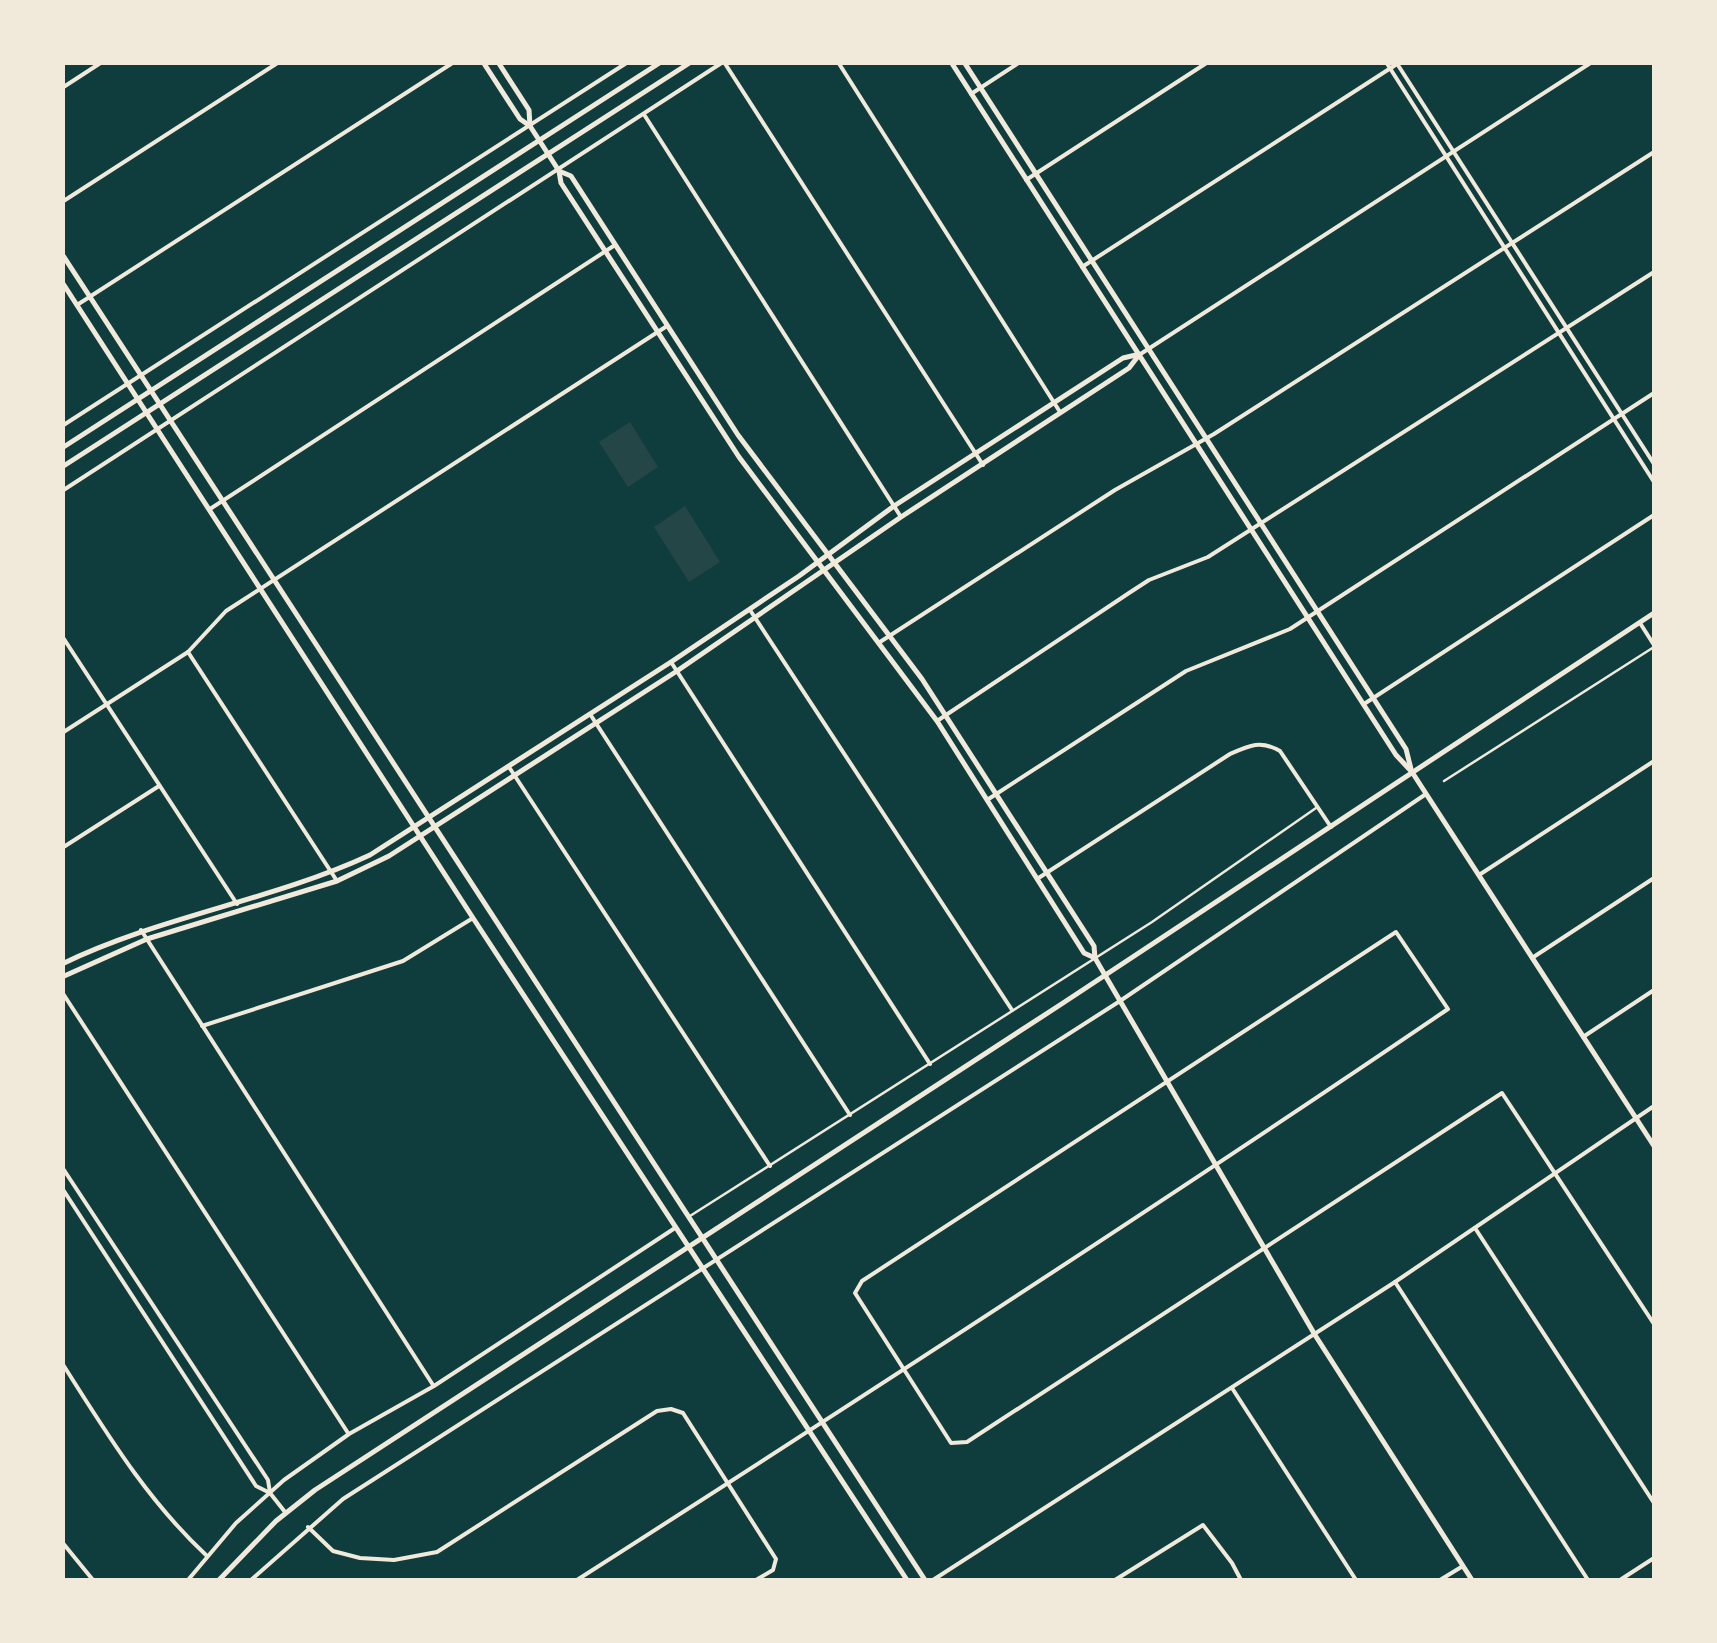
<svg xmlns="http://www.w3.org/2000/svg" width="1717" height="1643" font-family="Bitter,serif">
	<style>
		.green { fill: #244646 }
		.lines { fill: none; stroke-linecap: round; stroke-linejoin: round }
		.service { stroke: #f1e9da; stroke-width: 2.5 }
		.minor { stroke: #f1e9da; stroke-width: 4 }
		.tertiary { stroke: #f1e9da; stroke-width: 5 }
		.secondary { stroke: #f1e9da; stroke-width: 5 }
	</style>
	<rect width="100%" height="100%" fill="#0f3d3e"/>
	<g class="green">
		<path d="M630,422l28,45 -30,20 -29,-45z"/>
		<path d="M685,506l35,56 -31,20 -35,-55z"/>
	</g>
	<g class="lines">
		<g class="service">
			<path d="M1444,781l210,-134"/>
			<path d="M690,1216l462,-294 164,-114"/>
		</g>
		<g class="minor">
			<path d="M724,62l259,403"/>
			<path d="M838,62l222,350"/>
			<path d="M1386,62l268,420"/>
			<path d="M1396,62l258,402"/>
			<path d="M62,88l40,-26"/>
			<path d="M971,94l49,-32"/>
			<path d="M645,116l256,401"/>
			<path d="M1026,180l182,-118"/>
			<path d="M62,202l217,-140"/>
			<path d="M1082,267l315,-203"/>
			<path d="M77,305l377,-243"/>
			<path d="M1139,355l453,-293"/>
			<path d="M62,426l566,-364"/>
			<path d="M62,491l661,-429"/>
			<path d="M210,509l405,-264"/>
			<path d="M750,610l262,400"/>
			<path d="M1640,623l14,22"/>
			<path d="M62,636l175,268"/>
			<path d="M880,642l235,-152 99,-56 440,-282"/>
			<path d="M188,652l149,229"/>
			<path d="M671,662l259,402"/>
			<path d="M1364,704l290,-189"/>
			<path d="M590,714l260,401"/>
			<path d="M937,721l192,-128 20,-13 59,-23 446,-285"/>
			<path d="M62,733l126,-81 38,-41 441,-285"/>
			<path d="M509,767l261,399"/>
			<path d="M987,800l199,-129 104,-42 364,-236"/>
			<path d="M62,848l97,-62"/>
			<path d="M1479,875l175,-114"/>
			<path d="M1037,879l193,-125c20,-9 31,-14 50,-3l51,76"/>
			<path d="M141,930l292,455"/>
			<path d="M1532,958l122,-80"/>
			<path d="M62,992l286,441"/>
			<path d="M202,1026l201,-65 70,-43"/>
			<path d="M1583,1037l71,-47"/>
			<path d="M62,1167l206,313 2,13"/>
			<path d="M62,1188l194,298 14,7 15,19"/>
			<path d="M1475,1228l179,275"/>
			<path d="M1395,1282l193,298"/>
			<path d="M62,1363c44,69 84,136 144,192"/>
			<path d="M1232,1388l124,192"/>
			<path d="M308,1527l25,24 27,7 34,2 43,-8 220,-141 14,-2 12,4 93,146 -3,11 -17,10"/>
			<path d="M62,1542l31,38"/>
			<path d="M188,1580l48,-57 48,-43 65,-46 85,-48 241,-158"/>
			<path d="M251,1580l92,-81 777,-498 306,-207"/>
			<path d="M577,1580c292,-187 584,-376 871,-571l-52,-77 -534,349 -7,12 96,150 16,-1 535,-349 152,231"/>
			<path d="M933,1580l462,-298 259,-176"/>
			<path d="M1115,1580l88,-55 29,38 9,17"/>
			<path d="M1440,1580l23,-14"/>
			<path d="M1620,1580l34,-22"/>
		</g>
		<g class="tertiary">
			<path d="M483,62l37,57 10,7 29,45 2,12 178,274 198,264 147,232 11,5"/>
			<path d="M498,62l31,48 1,16"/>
			<path d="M951,62l445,693 16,17 242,374"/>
			<path d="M964,62l442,687 5,20"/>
			<path d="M559,171l12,5 167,259 184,244 172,267 1,12 220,377 157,245"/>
			<path d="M62,964c99,-48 209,-63 308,-109l301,-193 128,-86 95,-70 229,-148 13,-3"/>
			<path d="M62,977l85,-38 190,-58 52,-25 288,-185 224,-154 228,-149 10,-13"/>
		</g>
		<g class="secondary">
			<path d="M62,254l863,1326"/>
			<path d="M62,282l411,636 434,662"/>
			<path d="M62,448l599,-386"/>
			<path d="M62,467l629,-405"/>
			<path d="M219,1580l57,-59 39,-31 748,-487 591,-390"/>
		</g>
	</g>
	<rect width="1717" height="1643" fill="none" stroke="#f1e9da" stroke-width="130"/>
</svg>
